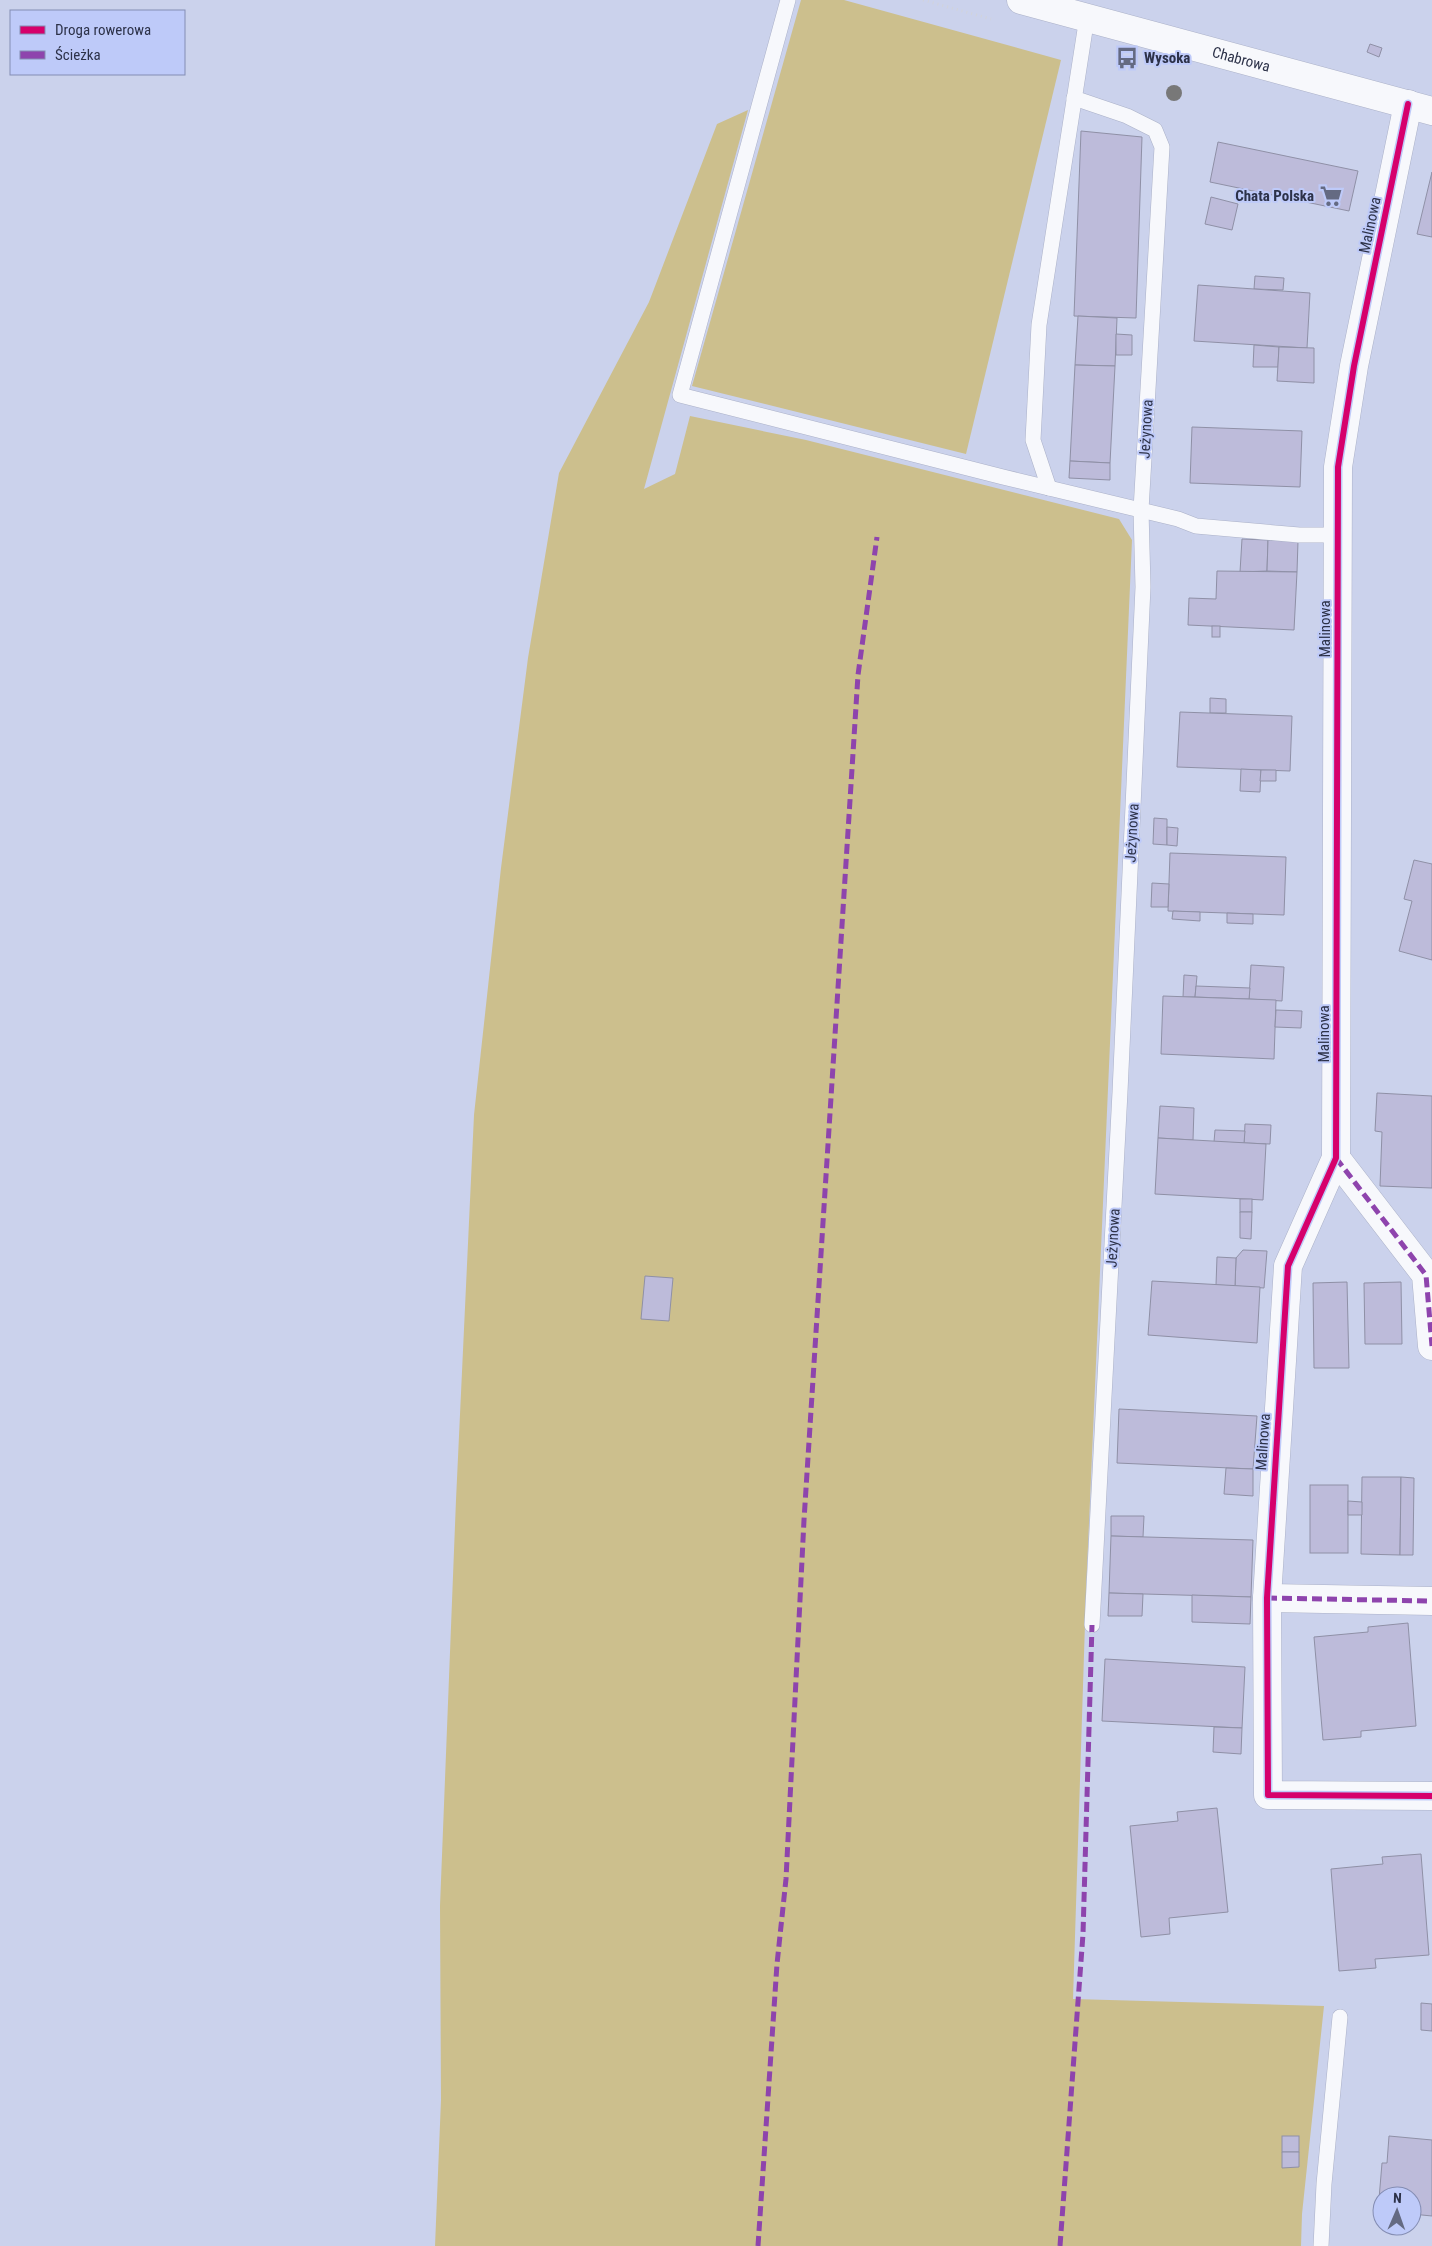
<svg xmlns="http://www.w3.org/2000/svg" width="1432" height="2246" font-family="'Roboto Condensed',sans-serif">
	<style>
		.green { fill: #ccbf8d }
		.building { fill: #bdbbda; stroke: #8f90a6 }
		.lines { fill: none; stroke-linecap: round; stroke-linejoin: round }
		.service-casing { stroke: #abb1c8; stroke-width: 16 }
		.minor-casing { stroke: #abb1c8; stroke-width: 29 }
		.tertiary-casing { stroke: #abb1c8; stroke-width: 29 }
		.path { stroke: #d1d3db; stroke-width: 3; stroke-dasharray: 1 4; stroke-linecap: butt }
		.service { stroke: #f7f8fc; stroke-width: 15 }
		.minor { stroke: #f7f8fc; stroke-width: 28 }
		.tertiary { stroke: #f7f8fc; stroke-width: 28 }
		.quiet { stroke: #8e44ad; stroke-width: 5; stroke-dasharray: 10 5; stroke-linecap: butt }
		.cycleway-casing { stroke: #becaf9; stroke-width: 9 }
		.cycleway { stroke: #d6006c; stroke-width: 6 }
		.tree { fill: #787878 }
		.labels { text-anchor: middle; stroke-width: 4; stroke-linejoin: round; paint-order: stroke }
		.poi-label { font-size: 15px; font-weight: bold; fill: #2d3249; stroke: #becaf9; text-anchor: start }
		.street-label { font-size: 15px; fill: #2d3249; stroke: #becaf9 }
	</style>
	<rect width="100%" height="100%" fill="#cbd2ec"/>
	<g class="green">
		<path d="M801,0h43l217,60 -95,394 -274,-68z"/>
		<path d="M748,110l-104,379 31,-15 15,-58 116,24 313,79 13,21 -46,1052 -13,407 251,7 -22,208 -1,32h-866l6,-146 -1,-194 16,-406 18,-385 27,-247 27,-210 31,-185 90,-171 68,-178z"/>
	</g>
	<g class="building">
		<path d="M1370,44l12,4 -3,9 -12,-5z"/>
		<path d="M1081,131l61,6 -6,181 -62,-2z"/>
		<path d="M1218,142l140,29 -9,40 -139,-29z"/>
		<path d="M1432,172v65l-15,-3z"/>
		<path d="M1211,197l27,7 -6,26 -27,-6z"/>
		<path d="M1255,276l29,2 -1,12 -29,-1z"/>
		<path d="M1198,285l112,8 -3,55 -113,-7z"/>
		<path d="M1078,316l39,2 -2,48 -40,-1z"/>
		<path d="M1116,334l16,1v20h-16z"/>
		<path d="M1254,345l25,2 -1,20h-25z"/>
		<path d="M1279,347l35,1v35l-37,-2z"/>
		<path d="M1075,365l40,1 -5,97 -40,-2z"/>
		<path d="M1192,427l110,4 -2,56 -110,-4z"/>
		<path d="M1070,461l40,2v17l-41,-2z"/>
		<path d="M1242,539l26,1 -1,31 -27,1z"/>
		<path d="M1268,540l30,1 -1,31 -30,-1z"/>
		<path d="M1217,571l80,1 -3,58 -106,-5 1,-27 27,1z"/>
		<rect x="1212" y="626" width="8" height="11"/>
		<path d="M1210,698l16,1v14h-16z"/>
		<path d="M1180,712l112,4 -2,55 -113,-4z"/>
		<path d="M1241,769l20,1 -1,22 -20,-1z"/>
		<path d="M1261,770h15v11h-16z"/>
		<path d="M1154,818l13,1v26l-14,-1z"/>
		<path d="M1167,827l11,1 -1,18 -10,-1z"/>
		<path d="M1170,853l116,4 -2,58 -116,-4z"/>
		<path d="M1414,860l18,4v96l-33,-9 13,-50 -8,-2z"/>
		<path d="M1152,883l17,1 -1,23h-17z"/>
		<path d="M1173,911l27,1v9l-28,-2z"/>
		<path d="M1227,913l26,1v10l-26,-1z"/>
		<path d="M1251,965l33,2 -2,34 -33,-2z"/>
		<path d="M1184,975l13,1 -2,21h-12z"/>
		<path d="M1196,986l54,2 -1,11 -54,-2z"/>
		<path d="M1163,996l113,4 -2,59 -113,-5z"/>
		<path d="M1276,1010l26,1 -1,17 -26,-1z"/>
		<path d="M1377,1093l55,3v92l-52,-2 2,-54 -7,-1z"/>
		<path d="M1160,1106l34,2 -1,32 -35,-2z"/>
		<path d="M1245,1124l26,1 -1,19 -26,-1z"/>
		<path d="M1215,1130l30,1 -1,12 -30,-1z"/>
		<path d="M1158,1138l108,6 -3,56 -108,-6z"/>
		<rect x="1240" y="1199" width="12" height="13"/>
		<path d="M1240,1212h12l-1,27 -11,-1z"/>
		<path d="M1243,1250l24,1 -3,37 -29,-2 1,-28z"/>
		<path d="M1217,1257l19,1 -1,28 -19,-1z"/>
		<path d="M645,1276l28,2 -4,43 -28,-2z"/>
		<path d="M1152,1281l108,6 -3,56 -109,-8z"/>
		<path d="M1347,1282l2,86h-35l-1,-85z"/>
		<path d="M1401,1282l1,62h-37l-1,-61z"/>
		<path d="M1119,1409l138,7 -4,53 -136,-6z"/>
		<path d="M1226,1468l27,1v27l-29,-2z"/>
		<path d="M1362,1477h39l-1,78 -39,-1z"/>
		<path d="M1401,1477l13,1 -1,77h-13z"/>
		<rect x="1310" y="1485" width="38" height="68"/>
		<path d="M1348,1501l14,1v13h-14z"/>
		<path d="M1111,1516h33l-1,21 -32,-1z"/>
		<path d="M1111,1536l142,4 -2,57 -142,-4z"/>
		<path d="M1109,1593l34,1 -1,22h-34z"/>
		<path d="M1192,1595l59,2 -1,27 -58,-2z"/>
		<path d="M1408,1623l8,103 -55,5v6l-38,3 -9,-103 54,-5v-5z"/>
		<path d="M1105,1659l140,8 -3,61 -140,-7z"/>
		<path d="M1214,1727l28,1 -1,26 -28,-2z"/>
		<path d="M1217,1808l11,104 -59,6 1,16 -29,3 -11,-111 48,-5 -1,-9z"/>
		<path d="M1421,1854l8,101 -54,4 1,9 -37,3 -8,-102 52,-5 -1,-7z"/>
		<path d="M1421,2003l11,1v27l-11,-1z"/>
		<rect x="1282" y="2136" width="17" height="16"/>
		<path d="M1389,2136l43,4v76l-20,-2v-18h-30v15h-4l4,-48h5z"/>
		<path d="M1282,2152h17v15l-17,1z"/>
	</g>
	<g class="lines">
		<g class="service-casing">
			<g id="service">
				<path d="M788,0l-108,395 323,82 175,42 18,7 103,9h39"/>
				<path d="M1074,98l53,18 28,14 7,17 -21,363 2,77 -23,505 -28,533"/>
				<path d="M1049,488l-16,-48 6,-115 48,-308"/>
				<path d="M1321,2246l3,-62 16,-167"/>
			</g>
		</g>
		<g class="minor-casing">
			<g id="minor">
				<path d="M1408,104l-54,262 -16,101 -2,691 -48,108 -21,332 1,197 164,1"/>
				<path d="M1336,1158l90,117 6,71"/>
				<path d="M1267,1598l165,3"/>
			</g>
		</g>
		<g class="tertiary-casing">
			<g id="tertiary">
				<path id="s1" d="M1021,0l411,111"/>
			</g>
		</g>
		<path class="path" d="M923,0l68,19"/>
		<use href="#service" class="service"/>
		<use href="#minor" class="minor"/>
		<use href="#tertiary" class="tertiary"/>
		<g class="quiet">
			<path d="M1336,1158l90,117 6,71"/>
			<path d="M1267,1598l165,3"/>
			<path d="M758,2246l19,-282 9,-85 18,-359 54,-845 19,-138"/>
			<path d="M1060,2246l23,-312 9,-309"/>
		</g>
		<g class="cycleway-casing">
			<path id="cycleway" d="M1408,104l-54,262 -16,101 -2,691 -48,108 -21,332 1,197 164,1"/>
		</g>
		<use href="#cycleway" class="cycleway"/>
	</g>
	<circle class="tree" cx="1174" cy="93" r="8"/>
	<defs>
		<g id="bus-bare" transform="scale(1.725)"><path d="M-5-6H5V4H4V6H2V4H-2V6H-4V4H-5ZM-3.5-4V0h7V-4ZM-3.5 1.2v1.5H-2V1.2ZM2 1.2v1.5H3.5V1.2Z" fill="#646a82" stroke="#becaf9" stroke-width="2.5" paint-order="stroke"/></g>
		<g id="supermarket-bare" transform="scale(1.725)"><path d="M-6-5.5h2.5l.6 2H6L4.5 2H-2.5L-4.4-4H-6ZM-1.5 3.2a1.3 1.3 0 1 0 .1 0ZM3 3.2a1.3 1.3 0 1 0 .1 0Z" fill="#646a82" stroke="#becaf9" stroke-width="2.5" paint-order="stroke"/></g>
	</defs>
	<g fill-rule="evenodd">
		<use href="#bus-bare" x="1127" y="58"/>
		<use href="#supermarket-bare" x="1331" y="196"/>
	</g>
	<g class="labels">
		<g class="poi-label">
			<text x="1144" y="63">Wysoka</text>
			<text x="1314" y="201" text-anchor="end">Chata Polska</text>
		</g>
		<g class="street-label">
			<text dy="5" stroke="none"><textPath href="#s1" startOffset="228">Chabrowa</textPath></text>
			<text transform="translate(1370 225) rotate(-78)" y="5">Malinowa</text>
			<text transform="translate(1146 429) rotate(-87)" y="5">Jeżynowa</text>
			<text transform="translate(1325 629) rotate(-90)" y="5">Malinowa</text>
			<text transform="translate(1132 833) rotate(-87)" y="5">Jeżynowa</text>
			<text transform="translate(1324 1034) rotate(-90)" y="5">Malinowa</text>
			<text transform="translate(1113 1238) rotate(-87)" y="5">Jeżynowa</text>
			<text transform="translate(1263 1442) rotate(-86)" y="5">Malinowa</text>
		</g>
	</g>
	<rect x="10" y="10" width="175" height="65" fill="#becaf9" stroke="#848db3"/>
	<rect x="20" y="26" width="25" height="8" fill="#d6006c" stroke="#848db3"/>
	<text x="55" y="35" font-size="15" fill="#2d3249">Droga rowerowa</text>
	<rect x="20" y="51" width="25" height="8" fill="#8e44ad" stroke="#848db3"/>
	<text x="55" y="60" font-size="15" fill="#2d3249">Ścieżka</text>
	<g transform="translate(1397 2211) rotate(2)"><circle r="24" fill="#becaf9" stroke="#848db3"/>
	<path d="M0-4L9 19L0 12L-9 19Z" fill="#646a82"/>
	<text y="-8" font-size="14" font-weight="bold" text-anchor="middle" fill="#2d3249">N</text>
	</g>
</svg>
